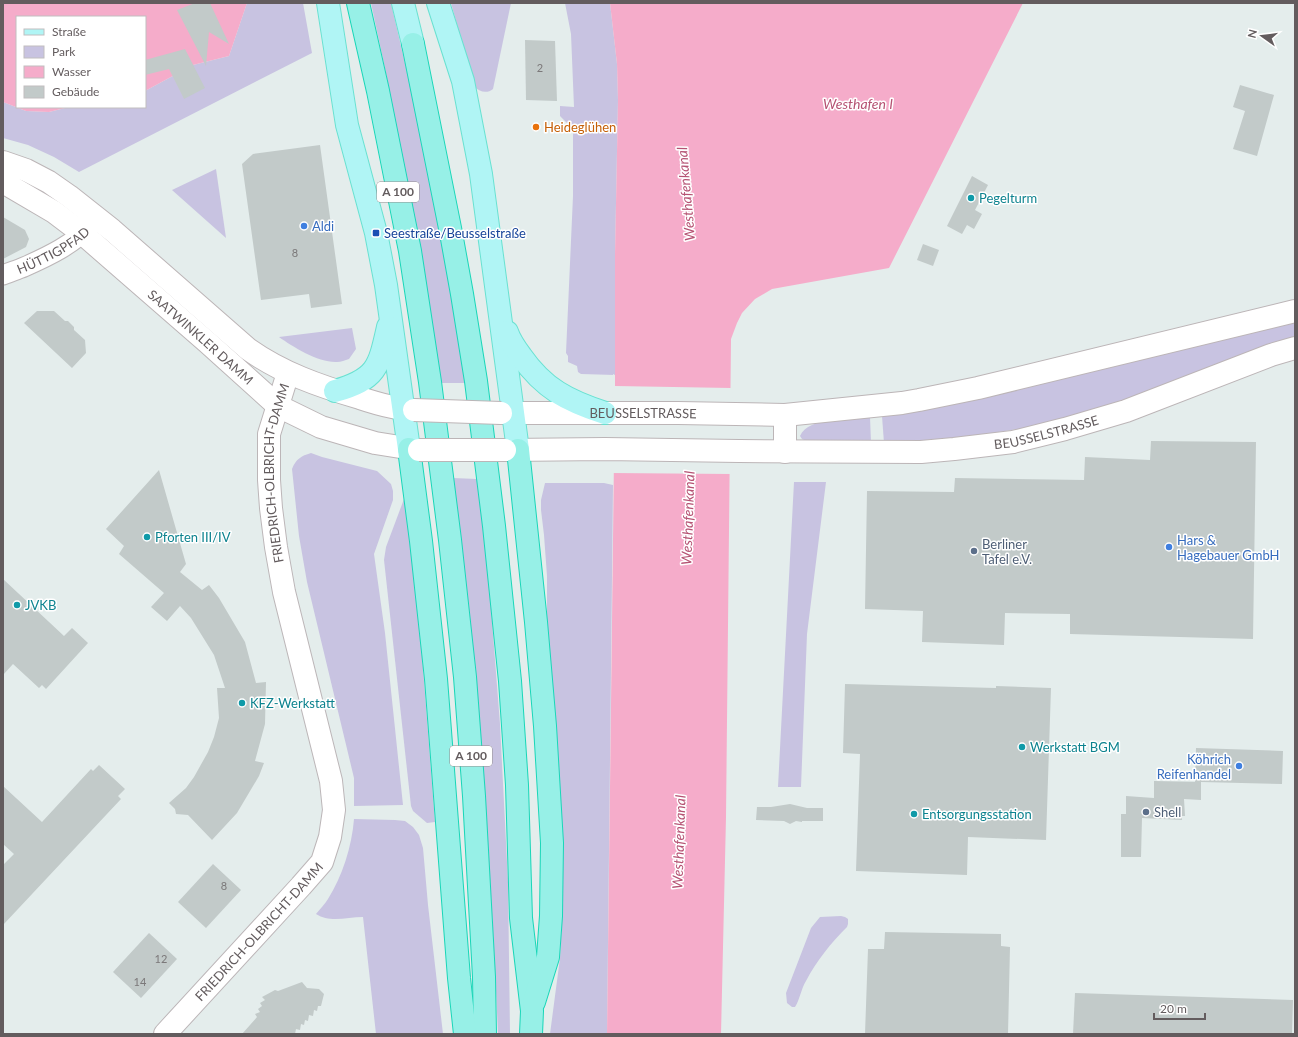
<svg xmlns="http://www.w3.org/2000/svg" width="1298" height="1037" font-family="Lato,sans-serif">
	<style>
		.green { fill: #c8c3e1 }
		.water { fill: #f5acca }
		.pier { fill: #e4edec }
		.building { fill: #c2cac9 }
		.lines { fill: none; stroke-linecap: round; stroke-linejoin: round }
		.minor-casing { stroke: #bcb6b8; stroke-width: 21 }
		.tertiary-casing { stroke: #bcb6b8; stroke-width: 24 }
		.secondary-casing { stroke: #bcb5b7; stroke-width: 24 }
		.primary-casing { stroke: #69e1d1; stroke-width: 24 }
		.motorway-casing { stroke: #1ad6b8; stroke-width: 24 }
		.minor { stroke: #fff; stroke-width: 19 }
		.tertiary { stroke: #fff; stroke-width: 22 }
		.secondary { stroke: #fff; stroke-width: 22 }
		.primary { stroke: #b0f5f5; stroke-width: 22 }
		.motorway { stroke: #97f0e7; stroke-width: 22 }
		.secondary-bridge-casing { stroke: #bcb5b7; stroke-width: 24; stroke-linecap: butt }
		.secondary-bridge { stroke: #fff; stroke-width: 22 }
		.food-dot { fill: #e8710a; stroke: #fff; stroke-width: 1.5 }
		.culture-dot { fill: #0f9aa8; stroke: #fff; stroke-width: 1.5 }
		.shop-dot { fill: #3f7fe0; stroke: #fff; stroke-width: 1.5 }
		.transit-dot { fill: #1a4fb4; stroke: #fff; stroke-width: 1.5 }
		.service-dot { fill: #5c6f8a; stroke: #fff; stroke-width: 1.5 }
		.labels { text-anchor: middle; stroke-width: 3; stroke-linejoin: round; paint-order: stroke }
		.number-label { font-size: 11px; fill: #7b7879 }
		.shield { fill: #fff; stroke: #928d8e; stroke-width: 1 }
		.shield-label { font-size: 12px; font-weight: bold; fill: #635c5e }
		.food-label { font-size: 13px; fill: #c56008; stroke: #fff; text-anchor: start }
		.culture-label { font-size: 13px; fill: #0d838f; stroke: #fff; text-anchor: start }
		.shop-label { font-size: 13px; fill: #366cbe; stroke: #fff; text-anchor: start }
		.transit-label { font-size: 13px; fill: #164399; stroke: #fff; text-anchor: start }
		.street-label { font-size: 13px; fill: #635c5e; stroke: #fff }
		.service-label { font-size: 13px; fill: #4e5e75; stroke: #fff; text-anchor: start }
		.water-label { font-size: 14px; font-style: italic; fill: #b55273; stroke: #fff }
	</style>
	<rect width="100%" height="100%" fill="#e4edec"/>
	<g class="green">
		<path d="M247,3h56l9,50 -233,119 -25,-15 -26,-12 -25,-7v-36l23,9 23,1 20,-5h76v-16l48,-26 36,-9z"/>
		<path d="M371,3h20c30,126 55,252 74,380h-24c-20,-127 -42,-254 -70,-380z"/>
		<path d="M451,3h60l-18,86c-6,5 -14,3 -19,-3z"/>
		<path d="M565,3h45l7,61 1,36 -3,154v121l-34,-1 -3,-2 -1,-6 -9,-4v-6l-2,-3 7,-157v-64l-2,-5 -11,-11v-10l14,1 -3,-73z"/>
		<path d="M216,169l10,69 -54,-48z"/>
		<path d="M1295,322v14l-191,72 -72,19 -66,10 -82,6 -2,-27z"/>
		<path d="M352,328l4,21 -7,10c-4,1 -8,3 -12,3 -18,1 -44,-15 -58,-25z"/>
		<path d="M870,417l1,26 -65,-2 -4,-2 -2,-3c9,-20 51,-17 70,-19z"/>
		<path d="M311,453l11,4 55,14 14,13 2,7v9l-19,54 11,79 18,172 -49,1v-28l-47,-196 -8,-46 -7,-67c4,-10 9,-13 19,-16z"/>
		<path d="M453,478l24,1 10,78 13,167 8,158 2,152h-12c-8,-186 -21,-372 -45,-556z"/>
		<path d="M794,482h32l-19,152 -6,153h-23z"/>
		<path d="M545,483h59l9,2 -6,549h-57l10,-76 2,-38 1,-58 -16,-229v-57l-3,-41 -3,-25v-10z"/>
		<path d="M404,499h2l16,156 13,167 -8,1 -14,-12 -2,-5 -27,-246 2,-13z"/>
		<path d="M354,819l41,1 10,1 8,6 6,8 4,13 5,57 15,129h-67l-13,-117c-16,0 -33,6 -47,-3 4,-5 9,-10 12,-15 14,-22 24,-53 26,-80z"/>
		<path d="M841,916l4,1 3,2v5l-1,3c-16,16 -30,33 -41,54 -5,8 -6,18 -11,26h-3l-5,-4 -1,-10 25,-65 9,-11z"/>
	</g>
	<g class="water">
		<path d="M3,3h244l-18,53 -36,9 -48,26v-74h-128v90h52l-20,5 -23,-1 -23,-9z"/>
		<path d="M610,3h413l-134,265 -117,21 -17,10 -13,14 -5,10 -6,16 -5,478 -5,217h-114l8,-659v-121l3,-154 -1,-36z"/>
	</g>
	<path class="pier" d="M613,374l2,1v11l116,2 2,-5 -1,91 -121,-1z"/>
	<g class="building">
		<path d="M195,3h15l19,41 -20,-12 -3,34 -29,-56z"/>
		<path d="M525,40l30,1 2,60 -31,-1z"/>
		<path d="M185,49l20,39 -21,11 -15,-30 -24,6v-15z"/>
		<path d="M1240,85l34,10 -17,61 -24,-7 12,-38 -12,-4z"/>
		<path d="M320,145l22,159 -31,4 -2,-14 -48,6 -19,-136 11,-10z"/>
		<path d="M972,176l16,9 -13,25 7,4 -8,15 -7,-4 -5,9 -15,-8z"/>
		<path d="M3,217l22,13 4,9 -3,8 -23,12z"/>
		<path d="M923,244l16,6 -6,16 -16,-6z"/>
		<path d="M37,311h17l11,10h3l6,6v3l11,10 1,13 -14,15 -48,-45z"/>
		<path d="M1151,441l105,1 -3,197 -183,-5v-20l-65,-1 -1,32 -82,-3 1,-31 -58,-2 2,-118 87,1 1,-14 129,2 1,-23 65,3z"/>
		<path d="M159,470l27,94 -6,8 22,18 7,-5 10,13 26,44 11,41 10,-1 -1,42 -10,37 9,2 -5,13 -22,37 -25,27 -24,-25 -12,-1 -1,-5 -6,-6 17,-15 8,-11 14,-25 6,-15 5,-19 -2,-30h8l-11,-33 -23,-37 -11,-12 -13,15 -16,-14 13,-14 -45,-39 5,-8 -18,-17z"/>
		<path d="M3,579l61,57 8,-8 16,15 -42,46 -4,-4 -3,3 -26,-24 -10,11z"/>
		<path d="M845,684l151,4v-2l55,2 -5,152 -78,-3 -1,38 -111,-4 4,-117 -17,-1z"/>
		<path d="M1196,748l87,3 -1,33 -81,-2v18l-17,-1 1,17h-3v4l-40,-2 -1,39h-20v-43h5v-18l28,2v-17l47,1h-6z"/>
		<path d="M99,765l26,24 -7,7 3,3 -118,126v-60l11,-11 -11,-10v-58l39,36 49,-53 2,2z"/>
		<path d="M790,804l17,4h16v13h-21v1l-6,-1 -6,3 -6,-3 -28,-1 1,-13h14z"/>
		<path d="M213,864l28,26 -35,38 -28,-26z"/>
		<path d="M885,932l116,2v12l9,1 -2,87h-143l3,-85h16z"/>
		<path d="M149,933l28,26 -36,39 -28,-26z"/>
		<path d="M302,982l5,6 12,1 5,5 -3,12h-3l-1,5 -3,-1 -1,6 -4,-1 -1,6 -3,-1 -1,5 -3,-1 -1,6 -4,-1 -1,5h-53l15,-17 -2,-3 5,-2 -2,-3 4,-3 -2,-3 5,-3 -3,-3 13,-7 3,1z"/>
		<path d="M1075,993l218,7 -1,34h-219z"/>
	</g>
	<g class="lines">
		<g class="minor-casing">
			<g id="minor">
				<path id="s1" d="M3,275c7,-3 14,-5 21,-8 25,-11 50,-23 68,-43"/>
			</g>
		</g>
		<g class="tertiary-casing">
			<g id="tertiary">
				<path id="s2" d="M165,1034l136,-148 21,-24 8,-25 4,-27 -3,-29 -47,-189 -8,-45 -5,-39 -2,-28v-46l19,-61"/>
			</g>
		</g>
		<g class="secondary-casing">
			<g id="secondary">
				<path d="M3,162l23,8 23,12 20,14 43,34 136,119c34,24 71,37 112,49 18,6 35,11 54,12"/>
				<path id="s3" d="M3,182l51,30 29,22 124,108 71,64 43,21 54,16 44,7"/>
				<path id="s4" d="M501,413h177l107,2 117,-12 17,-3 59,-12 317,-77"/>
				<path id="s5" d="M505,450l100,-1 134,2 182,1 33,-3 59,-7 52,-13 61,-18 145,-56 24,-7"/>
				<path d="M785,452v-37"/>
			</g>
		</g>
		<g class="primary-casing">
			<g id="primary">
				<path d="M328,3l19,122 29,108 10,52 23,164"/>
				<path d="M403,3l10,41"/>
				<path d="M438,3l25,78 18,93 37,276"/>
				<path d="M507,332c3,9 8,16 14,24 23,33 47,45 84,57"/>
				<path d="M335,391c42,-12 44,-24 53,-64"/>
			</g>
		</g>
		<g class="motorway-casing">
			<g id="motorway">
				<path d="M358,3l20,88 32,160 20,131 20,158 15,137 9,119 10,181 1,57"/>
				<path d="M413,44l38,189 11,61 14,87 18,145 16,155 7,104 4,133 11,93 -1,23"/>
				<path d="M409,449l12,92 15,138 23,299 6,56"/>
				<path d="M518,450l18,172 9,104 7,117 -1,73 -3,41 -14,45"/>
			</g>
		</g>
		<use href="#minor" class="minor"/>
		<use href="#tertiary" class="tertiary"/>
		<use href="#secondary" class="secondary"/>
		<use href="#primary" class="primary"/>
		<use href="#motorway" class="motorway"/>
		<g class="secondary-bridge-casing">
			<g id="secondary-bridge">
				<path d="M414,410l87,3"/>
				<path d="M419,450h86"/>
			</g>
		</g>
		<use href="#secondary-bridge" class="secondary-bridge"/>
	</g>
	<circle class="food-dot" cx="536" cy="127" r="4"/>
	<g class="culture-dot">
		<circle cx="971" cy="198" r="4"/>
		<circle cx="147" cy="537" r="4"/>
		<circle cx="17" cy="605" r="4"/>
		<circle cx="242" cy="703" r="4"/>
		<circle cx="1022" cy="747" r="4"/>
		<circle cx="914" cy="814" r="4"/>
	</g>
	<g class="shop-dot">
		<circle cx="304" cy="226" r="4"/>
		<circle cx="1169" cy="547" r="4"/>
		<circle cx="1239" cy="766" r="4"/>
	</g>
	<rect class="transit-dot" x="372" y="229" width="8" height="8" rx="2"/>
	<g class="service-dot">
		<circle cx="974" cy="551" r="4"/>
		<circle cx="1146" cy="812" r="4"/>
	</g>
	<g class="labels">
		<g class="number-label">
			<text x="540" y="72">2</text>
			<text x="295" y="257">8</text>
			<text x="224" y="890">8</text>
			<text x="161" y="963">12</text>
			<text x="140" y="986">14</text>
		</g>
		<g class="shield">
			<rect x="377" y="182" width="42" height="20" rx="3"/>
			<rect x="450" y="746" width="42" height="20" rx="3"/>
		</g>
		<g class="shield-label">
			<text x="398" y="196">A 100</text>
			<text x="471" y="760">A 100</text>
		</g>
		<g class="food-label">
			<text x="544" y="132">Heideglühen</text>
		</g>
		<g class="culture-label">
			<text x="979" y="203">Pegelturm</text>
			<text x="155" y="542">Pforten III/IV</text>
			<text x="25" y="610">JVKB</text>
			<text x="250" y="708">KFZ-Werkstatt</text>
			<text x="1030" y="752">Werkstatt BGM</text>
			<text x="922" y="819">Entsorgungsstation</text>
		</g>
		<g class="shop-label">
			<text x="312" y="231">Aldi</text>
			<text x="1177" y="545">Hars &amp;<tspan x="1177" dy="15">Hagebauer GmbH</tspan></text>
			<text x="1231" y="764" text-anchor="end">Köhrich<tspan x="1231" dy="15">Reifenhandel</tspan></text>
		</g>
		<g class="transit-label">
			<text x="384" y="238">Seestraße/Beusselstraße</text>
		</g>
		<g class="street-label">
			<text dy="5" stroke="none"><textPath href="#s1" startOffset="56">HÜTTIGPFAD</textPath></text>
			<text dy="5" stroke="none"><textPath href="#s3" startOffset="252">SAATWINKLER DAMM</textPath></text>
			<text dy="5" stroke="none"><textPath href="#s4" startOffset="142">BEUSSELSTRASSE</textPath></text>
			<text dy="5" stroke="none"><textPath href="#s5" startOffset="543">BEUSSELSTRASSE</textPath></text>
			<text dy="5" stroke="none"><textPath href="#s2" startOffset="631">FRIEDRICH-OLBRICHT-DAMM</textPath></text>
			<text dy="5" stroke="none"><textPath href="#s2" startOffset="139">FRIEDRICH-OLBRICHT-DAMM</textPath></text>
		</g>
		<g class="service-label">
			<text x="982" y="549">Berliner<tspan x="982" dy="15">Tafel e.V.</tspan></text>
			<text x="1154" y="817">Shell</text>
		</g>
		<g class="water-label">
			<text x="858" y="109">Westhafen I</text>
			<text transform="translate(686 194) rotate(-95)" y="5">Westhafenkanal</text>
			<text transform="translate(688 518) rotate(-88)" y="5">Westhafenkanal</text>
			<text transform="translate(679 842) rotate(-88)" y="5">Westhafenkanal</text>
		</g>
	</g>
	<rect width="1298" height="1037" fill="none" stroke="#635c5e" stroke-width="8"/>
	<rect x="16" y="16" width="130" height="92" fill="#ffffff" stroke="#c1bebf"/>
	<rect x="24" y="29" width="20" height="6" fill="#b0f5f5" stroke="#c1bebf"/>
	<text x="52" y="36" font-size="12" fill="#635c5e">Straße</text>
	<rect x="24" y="46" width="20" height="12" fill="#c8c3e1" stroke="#c1bebf"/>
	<text x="52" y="56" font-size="12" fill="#635c5e">Park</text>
	<rect x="24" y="66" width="20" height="12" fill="#f5acca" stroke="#c1bebf"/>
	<text x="52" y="76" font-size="12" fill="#635c5e">Wasser</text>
	<rect x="24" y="86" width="20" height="12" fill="#c2cac9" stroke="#c1bebf"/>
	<text x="52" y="96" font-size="12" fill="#635c5e">Gebäude</text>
	<g transform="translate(1262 36) rotate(284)" stroke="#ffffff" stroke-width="3" paint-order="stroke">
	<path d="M0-3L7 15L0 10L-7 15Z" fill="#635c5e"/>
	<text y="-6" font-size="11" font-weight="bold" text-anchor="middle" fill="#635c5e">N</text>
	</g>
	<path d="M1154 1013v6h51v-6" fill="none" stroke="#635c5e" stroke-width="2"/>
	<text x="1160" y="1013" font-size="12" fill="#635c5e" stroke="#ffffff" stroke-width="3" paint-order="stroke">20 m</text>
</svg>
